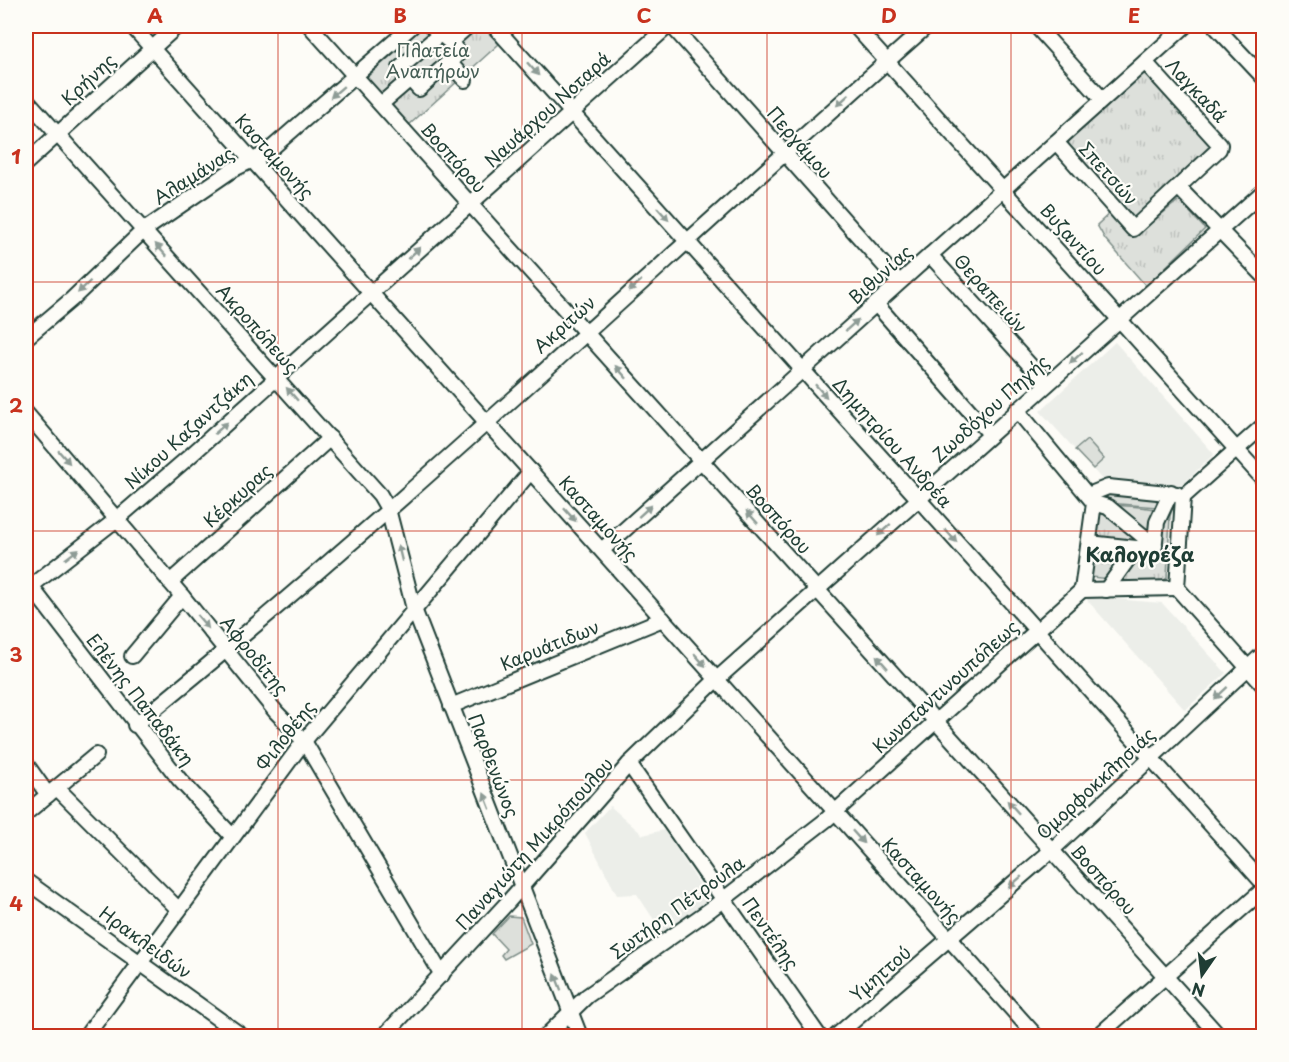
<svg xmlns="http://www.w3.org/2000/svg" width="1289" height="1062" font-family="'Playpen Sans',sans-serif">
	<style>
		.built { fill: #eceee9 }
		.grass { fill: url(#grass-tufts); stroke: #7e8e88; stroke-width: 1.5 }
		.garden { fill: #dde0db; stroke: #7e8e88; stroke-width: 1.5 }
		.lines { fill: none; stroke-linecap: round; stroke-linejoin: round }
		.minor-casing { stroke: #1f3d34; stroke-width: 18 }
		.minor { stroke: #fdfcf7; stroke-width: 14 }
		.oneway { fill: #8e9c96 }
		.grid { fill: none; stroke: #c8321e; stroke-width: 1.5; stroke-opacity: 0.55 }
		.labels { text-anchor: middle; stroke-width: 4.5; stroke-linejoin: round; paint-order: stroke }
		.park-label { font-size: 18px; fill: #455e55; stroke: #fdfcf7 }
		.street-label { font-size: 18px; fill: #1f3d34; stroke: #fdfcf7 }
		.neighbourhood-label { font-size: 20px; font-weight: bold; fill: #1f3d34; stroke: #fdfcf7 }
		.neatline { fill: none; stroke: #c8321e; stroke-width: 2 }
		.grid-label { font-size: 20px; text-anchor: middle; font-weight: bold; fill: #c8321e }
	</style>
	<defs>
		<pattern id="grass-tufts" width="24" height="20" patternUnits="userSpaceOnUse" patternTransform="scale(1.5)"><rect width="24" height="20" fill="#dde0db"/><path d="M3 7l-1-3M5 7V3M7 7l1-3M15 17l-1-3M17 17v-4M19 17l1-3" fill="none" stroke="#bdc1bd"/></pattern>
	</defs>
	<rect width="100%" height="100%" fill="#fdfcf7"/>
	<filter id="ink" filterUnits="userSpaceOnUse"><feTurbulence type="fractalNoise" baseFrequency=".0167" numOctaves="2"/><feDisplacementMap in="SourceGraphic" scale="12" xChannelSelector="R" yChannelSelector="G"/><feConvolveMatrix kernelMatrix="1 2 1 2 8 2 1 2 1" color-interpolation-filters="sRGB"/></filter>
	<g filter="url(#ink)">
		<g class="built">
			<path d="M1115,342l99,112 -34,33 -72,-1 -68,-75z"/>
			<path d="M1090,597l72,6 64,70 -41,37 -98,-110z"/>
			<path d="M610,806l33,29 21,-5 46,70 -48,32 -25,-38 -20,1 -32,-62z"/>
		</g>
		<g class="grass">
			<path d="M424,26h58l17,18 -90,81 -43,-47z"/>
			<path d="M1145,72l66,73 -79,75 -67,-75z"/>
			<path d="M1179,200l26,29 -59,57 -41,-47 -8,-14 15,-14 23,25z"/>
			<path d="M1160,495l16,2 -6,19 -3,62 -9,6 -67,-7 7,-61c12,-17 40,-8 60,-7z"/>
		</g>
		<g class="garden">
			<path d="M1087,440l17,19 -11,10 -18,-19z"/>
			<path d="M1107,489l50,3v15l-50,-4z"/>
			<path d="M509,916l12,1 10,27 -27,15 -3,-4 5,-6 -14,-15z"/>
		</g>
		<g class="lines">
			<g class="minor-casing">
				<g id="minor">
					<path d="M132,26l904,1010"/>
					<path d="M310,26l909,1010"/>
					<path d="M431,26l19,16 18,-16"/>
					<path d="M494,26l770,858"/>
					<path d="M672,26l227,256"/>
					<path d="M855,26l409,454"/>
					<path d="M1036,26l66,73"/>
					<path d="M1215,26l49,52"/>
					<path d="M439,35l-39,33 19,21 40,-36 -9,-11"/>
					<path d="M449,62l16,18"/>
					<path d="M26,99l354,396 8,14 26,100 166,427"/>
					<path d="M381,104l29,-25"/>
					<path d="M1056,142l77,87 86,-80 1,-4 -75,-83"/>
					<path d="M26,163l151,-137"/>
					<path d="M1178,187l86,89"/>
					<path d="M930,255l117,129"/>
					<path d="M876,304l114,130"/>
					<path d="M26,338l46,-39 71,-68 89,-61 33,-16 147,-128"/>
					<path d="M1017,410l77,93 -12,87"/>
					<path d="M26,413l156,183 94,116 28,29 138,234"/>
					<path d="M1088,495l20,-8 69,7"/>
					<path d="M1183,497l81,-72"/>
					<path d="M1094,503l14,4 47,39"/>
					<path d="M1089,543l47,5"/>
					<path d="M602,550l583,-524"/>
					<path d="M26,580l153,199 53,57"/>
					<path d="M170,582l160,-144"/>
					<path d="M1177,588l87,98"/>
					<path d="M1177,588l6,-91"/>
					<path d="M26,590l91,-71 73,-63 478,-430"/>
					<path d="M1082,590l95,-2"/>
					<path d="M1106,590l30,-42 18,2 3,-28 14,-30"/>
					<path d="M132,656l50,-60"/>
					<path d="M451,706l212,-87"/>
					<path d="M135,725c274,-222 528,-466 792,-699"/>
					<path d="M26,764l22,31"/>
					<path d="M629,764l190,272"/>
					<path d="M57,788l122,122"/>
					<path d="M26,813l70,-58"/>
					<path d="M26,881l216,155"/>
					<path d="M86,1036l218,-295 227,-270"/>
					<path d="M384,1036l124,-134 121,-138 88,-85 547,-488"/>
					<path d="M546,1036l41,-40 124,-87 115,-89 256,-230"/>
					<path d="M836,1036l216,-186 212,-197"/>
					<path d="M1098,1036l166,-147"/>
				</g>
			</g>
			<use href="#minor" class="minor"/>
		</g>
		<defs><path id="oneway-solid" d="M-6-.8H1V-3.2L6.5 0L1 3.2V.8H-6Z" transform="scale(1.5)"/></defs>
		<g class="oneway">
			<use href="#oneway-solid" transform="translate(533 69) rotate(48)"/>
			<use href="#oneway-solid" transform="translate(337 92) rotate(139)"/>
			<use href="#oneway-solid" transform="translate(843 100) rotate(138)"/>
			<use href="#oneway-solid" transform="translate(663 214) rotate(48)"/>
			<use href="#oneway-solid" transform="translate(161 250) rotate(-132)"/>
			<use href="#oneway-solid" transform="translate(414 253) rotate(-42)"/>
			<use href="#oneway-solid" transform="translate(635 286) rotate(138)"/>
			<use href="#oneway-solid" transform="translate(84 287) rotate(136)"/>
			<use href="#oneway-solid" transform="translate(852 325) rotate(-42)"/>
			<use href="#oneway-solid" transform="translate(1076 358) rotate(138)"/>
			<use href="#oneway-solid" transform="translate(621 372) rotate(-132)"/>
			<use href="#oneway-solid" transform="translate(821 391) rotate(48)"/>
			<use href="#oneway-solid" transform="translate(292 394) rotate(-131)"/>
			<use href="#oneway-solid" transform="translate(221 428) rotate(-42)"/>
			<use href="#oneway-solid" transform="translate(64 457) rotate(49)"/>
			<use href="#oneway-solid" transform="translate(645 511) rotate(-42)"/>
			<use href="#oneway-solid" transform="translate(570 515) rotate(48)"/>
			<use href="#oneway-solid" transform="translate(752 517) rotate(-132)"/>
			<use href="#oneway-solid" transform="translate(884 530) rotate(138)"/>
			<use href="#oneway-solid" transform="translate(951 536) rotate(48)"/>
			<use href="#oneway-solid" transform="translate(400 553) rotate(-104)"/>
			<use href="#oneway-solid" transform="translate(72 554) rotate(-38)"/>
			<use href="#oneway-solid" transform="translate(203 622) rotate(50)"/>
			<use href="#oneway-solid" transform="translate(700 660) rotate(48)"/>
			<use href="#oneway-solid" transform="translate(882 662) rotate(-132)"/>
			<use href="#oneway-solid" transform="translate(1221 693) rotate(137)"/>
			<use href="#oneway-solid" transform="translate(487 801) rotate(-111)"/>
			<use href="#oneway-solid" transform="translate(1013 807) rotate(-132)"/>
			<use href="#oneway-solid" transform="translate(858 837) rotate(48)"/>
			<use href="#oneway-solid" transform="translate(1015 882) rotate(139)"/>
			<use href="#oneway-solid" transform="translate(558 982) rotate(-111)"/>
		</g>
	</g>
	<path class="grid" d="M278,26v1010M522,26v1010M767,26v1010M1011,26v1010M26,282h1238M26,531h1238M26,780h1238"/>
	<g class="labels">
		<g class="park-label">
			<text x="433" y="57">Πλατεία<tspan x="433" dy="21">Αναπήρων</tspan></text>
		</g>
		<g class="street-label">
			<text transform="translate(89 80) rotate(-43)" y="6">Κρήνης</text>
			<text transform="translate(1196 91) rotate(47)" y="6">Λαγκαδά</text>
			<text transform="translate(548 110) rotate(-42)" y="6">Ναυάρχου Νοταρά</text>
			<text transform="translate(799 143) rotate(49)" y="6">Περγάμου</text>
			<text transform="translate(274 157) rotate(48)" y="6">Κασταμονής</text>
			<text transform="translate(453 158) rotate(48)" y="6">Βοσπόρου</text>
			<text transform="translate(1108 174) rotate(48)" y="6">Σπετσών</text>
			<text transform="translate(194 176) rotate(-32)" y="6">Αλαμάνας</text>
			<text transform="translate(1073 240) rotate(48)" y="6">Βυζαντίου</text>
			<text transform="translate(881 275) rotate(-42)" y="6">Βιθυνίας</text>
			<text transform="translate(990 294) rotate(48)" y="6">Θεραπειών</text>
			<text transform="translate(565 325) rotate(-42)" y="6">Ακριτών</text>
			<text transform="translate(257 329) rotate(48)" y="6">Ακροπόλεως</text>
			<text transform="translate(991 409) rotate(-42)" y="6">Ζωοδόχου Πηγής</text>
			<text transform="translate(189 431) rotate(-42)" y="6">Νίκου Καζαντζάκη</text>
			<text transform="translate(892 443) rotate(48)" y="6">Δημητρίου Ανδρέα</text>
			<text transform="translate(238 496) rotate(-42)" y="6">Κέρκυρας</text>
			<text transform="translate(598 519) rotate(48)" y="6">Κασταμονής</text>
			<text transform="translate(778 519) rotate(48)" y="6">Βοσπόρου</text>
			<text transform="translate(550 646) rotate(-22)" y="6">Καρυάτιδων</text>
			<text transform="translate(254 656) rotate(51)" y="6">Αφροδίτης</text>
			<text transform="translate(946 687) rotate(-42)" y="6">Κωνσταντινουπόλεως</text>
			<text transform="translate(140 700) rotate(52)" y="6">Ελένης Παπαδάκη</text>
			<text transform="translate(286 736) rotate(-52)" y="6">Φιλοθέης</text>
			<text transform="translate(493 766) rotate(69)" y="6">Παρθενώνος</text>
			<text transform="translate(1096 784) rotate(-43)" y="6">Ομορφοκκλησιάς</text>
			<text transform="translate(535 844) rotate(-48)" y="6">Παναγιώτη Μικρόπουλου</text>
			<text transform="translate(1103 880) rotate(48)" y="6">Βοσπόρου</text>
			<text transform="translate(921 881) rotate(48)" y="6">Κασταμονής</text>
			<text transform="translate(678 908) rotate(-36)" y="6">Σωτήρη Πέτρουλα</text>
			<text transform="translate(770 934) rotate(55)" y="6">Πεντέλης</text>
			<text transform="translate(145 943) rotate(36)" y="6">Ηρακλειδών</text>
			<text transform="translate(881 974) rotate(-41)" y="6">Υμηττού</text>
		</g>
		<g class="neighbourhood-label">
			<text x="1140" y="562">Καλογρέζα</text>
		</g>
	</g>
	<rect width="1289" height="1062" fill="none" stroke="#fdfcf7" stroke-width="66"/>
	<g transform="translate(1202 975) rotate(194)" stroke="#fdfcf7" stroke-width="4.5" paint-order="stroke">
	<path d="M0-4.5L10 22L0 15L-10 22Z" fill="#1f3d34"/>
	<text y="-9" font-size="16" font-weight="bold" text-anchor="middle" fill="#1f3d34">N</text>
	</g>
	<rect x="33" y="33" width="1223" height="996" class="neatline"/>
	<g class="grid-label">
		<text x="155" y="23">A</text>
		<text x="400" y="23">B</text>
		<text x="644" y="23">C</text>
		<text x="889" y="23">D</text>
		<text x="1134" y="23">E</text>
		<text x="16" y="164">1</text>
		<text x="16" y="413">2</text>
		<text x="16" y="662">3</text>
		<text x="16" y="911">4</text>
	</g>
</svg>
